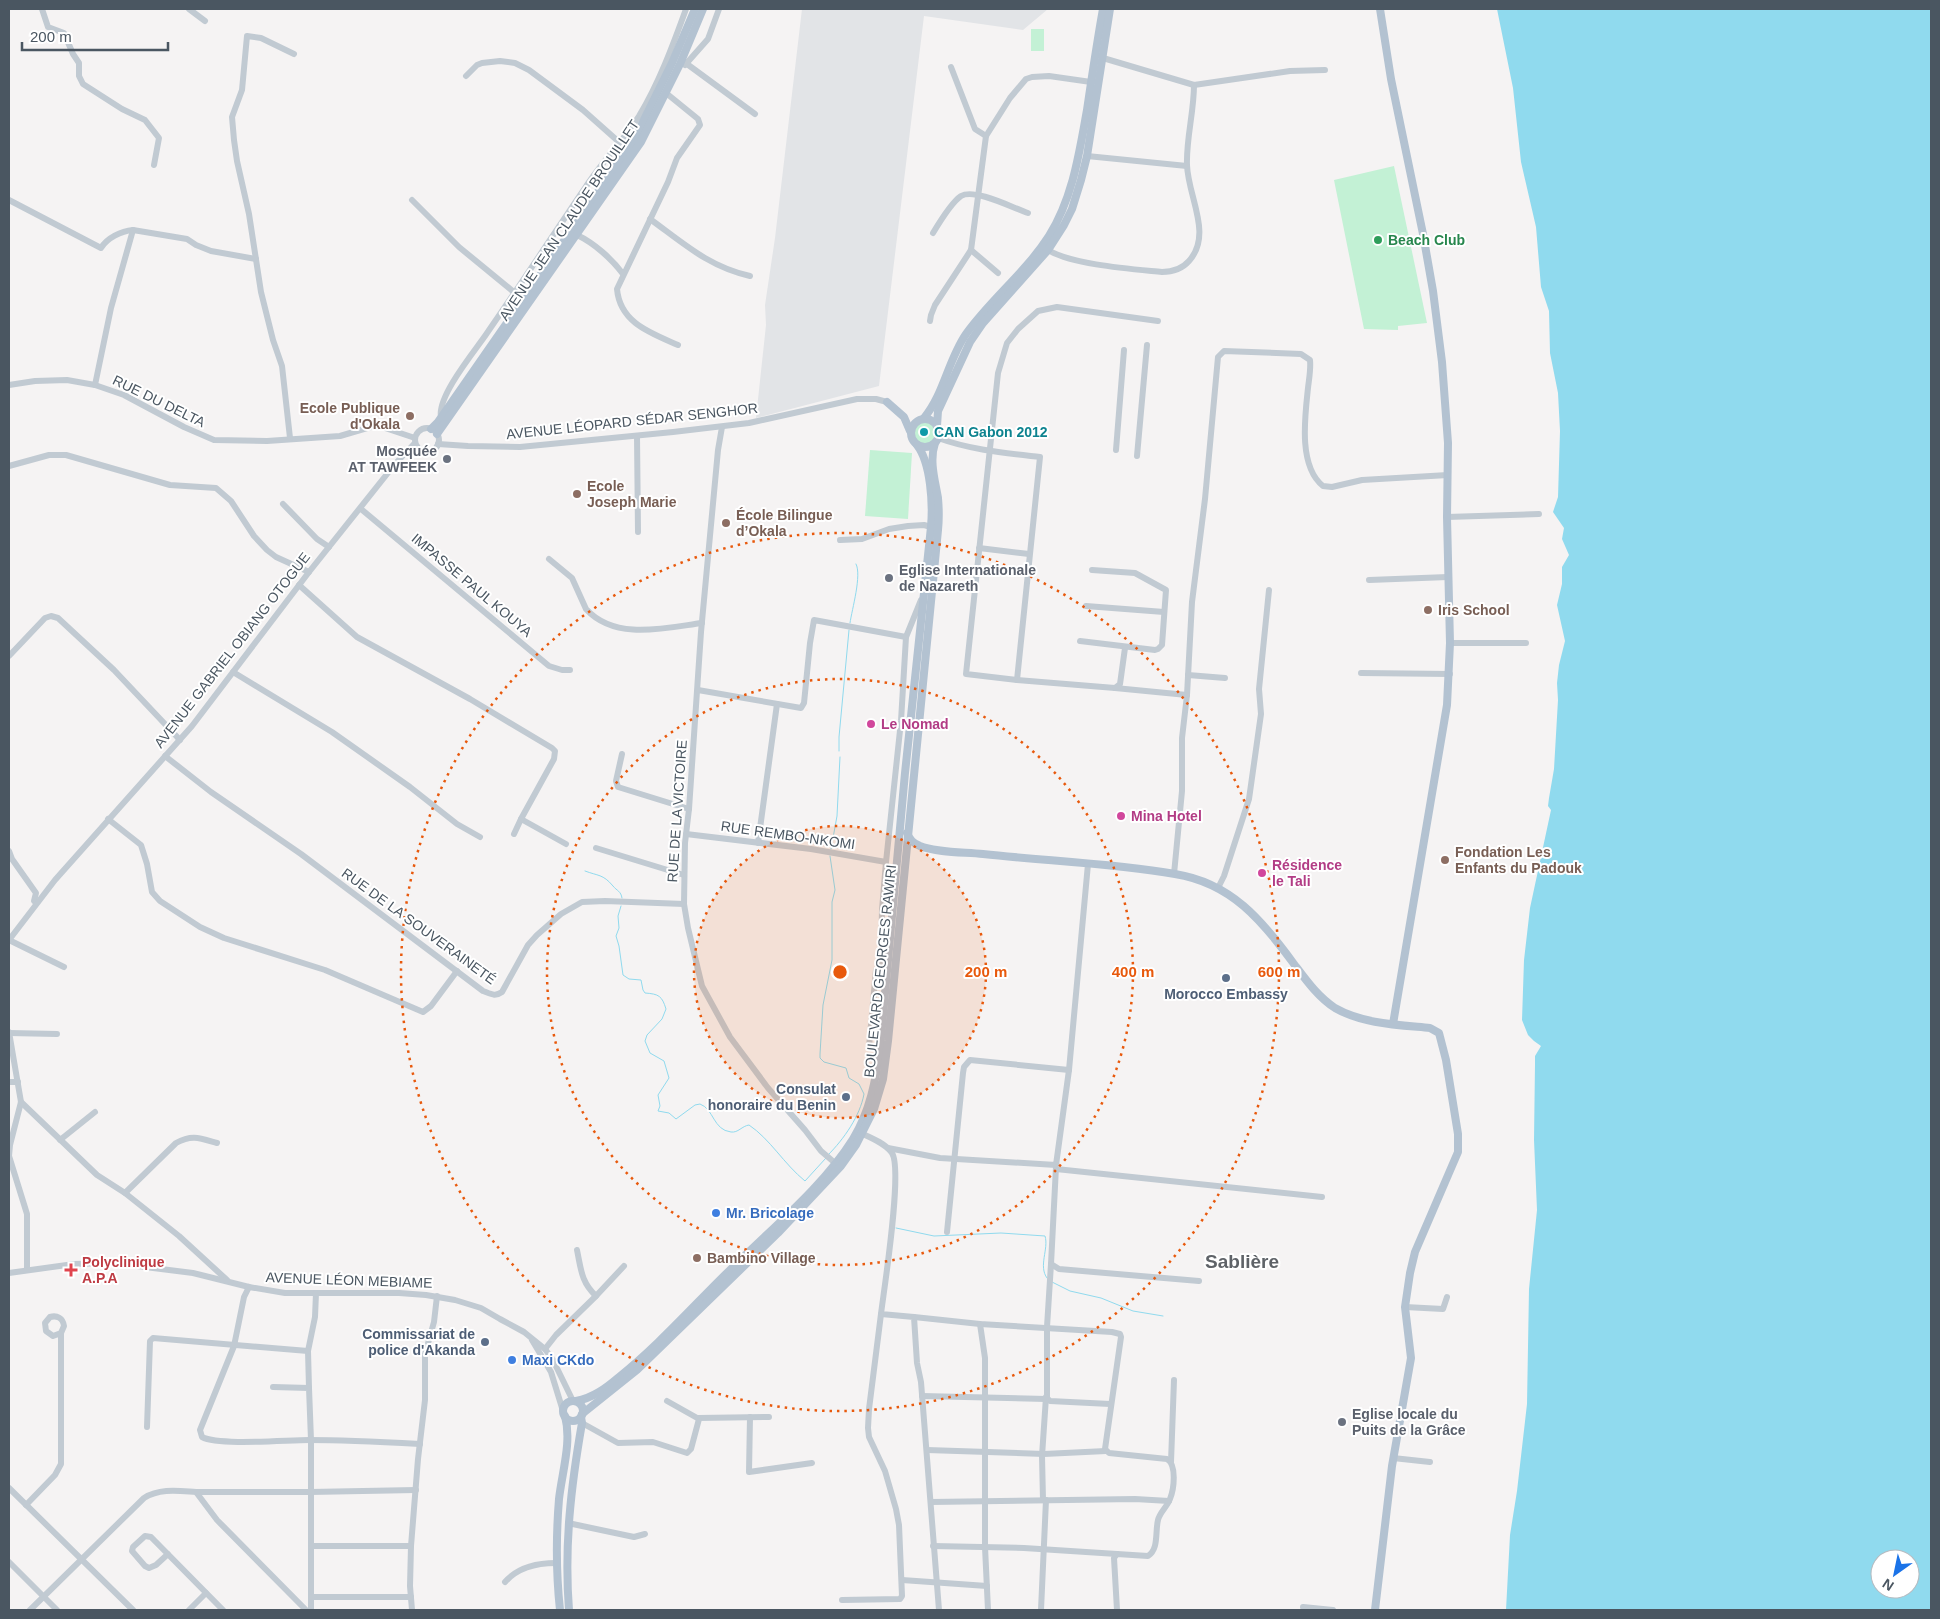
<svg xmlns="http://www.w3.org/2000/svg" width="1940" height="1619" font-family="Helvetica,sans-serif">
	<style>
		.airport { fill: #e2e4e7 }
		.green { fill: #c3f1d5 }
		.water { fill: #90daee; fill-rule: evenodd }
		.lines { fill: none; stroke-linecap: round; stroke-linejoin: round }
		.stream { stroke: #90daee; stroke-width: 1 }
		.minor { stroke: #c1cad2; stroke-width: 6 }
		.major { stroke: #b3c2d1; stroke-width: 8 }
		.ring { fill: none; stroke: #e8590c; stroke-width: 2.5; stroke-dasharray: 2.5 5 }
		.leisure-dot { fill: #2e9e5b; stroke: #fff; stroke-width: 2 }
		.education-dot { fill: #8d6e63; stroke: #fff; stroke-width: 2 }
		.culture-dot { fill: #0f9aa8; stroke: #fff; stroke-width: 2 }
		.worship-dot { fill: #6b7280; stroke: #fff; stroke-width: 2 }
		.hotel-dot { fill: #d1479c; stroke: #fff; stroke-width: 2 }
		.service-dot { fill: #5c6f8a; stroke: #fff; stroke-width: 2 }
		.shop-dot { fill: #3f7fe0; stroke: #fff; stroke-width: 2 }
		.health-dot { fill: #e0444e; stroke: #fff; stroke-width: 2 }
		.labels { text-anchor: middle; stroke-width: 4; stroke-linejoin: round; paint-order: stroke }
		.street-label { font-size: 14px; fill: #4a5661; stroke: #fff }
		.leisure-label { font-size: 14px; font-weight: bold; fill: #27864d; stroke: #fff; text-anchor: start }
		.education-label { font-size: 14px; font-weight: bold; fill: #785e54; stroke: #fff; text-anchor: start }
		.culture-label { font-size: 14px; font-weight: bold; fill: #0d838f; stroke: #fff; text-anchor: start }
		.worship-label { font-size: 14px; font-weight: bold; fill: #5b616d; stroke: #fff; text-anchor: start }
		.hotel-label { font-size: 14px; font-weight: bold; fill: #b23c85; stroke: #fff; text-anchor: start }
		.service-label { font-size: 14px; font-weight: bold; fill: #4e5e75; stroke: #fff; text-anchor: end }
		.shop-label { font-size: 14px; font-weight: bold; fill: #366cbe; stroke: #fff; text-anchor: start }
		.health-label { font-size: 14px; font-weight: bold; fill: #be3a42; stroke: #fff; text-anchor: start }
		.district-label { font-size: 19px; font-weight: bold; fill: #5f6368; stroke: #fff }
		.centre { fill: #e8590c; stroke: #fff; stroke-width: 2.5 }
		.ring-label { font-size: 15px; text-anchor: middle; font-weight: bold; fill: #e8590c; stroke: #fff; stroke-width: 4; stroke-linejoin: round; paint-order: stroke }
	</style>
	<rect width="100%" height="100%" fill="#f5f3f3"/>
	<path class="airport" d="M802,9h246l-25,21 -99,-14 -45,370 -123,32 10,-93 -1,-20 10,-67z"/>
	<g class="green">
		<rect x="1031" y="29" width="13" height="22"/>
		<path d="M1394,166l33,157 -29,3v4l-34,-1 -30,-149z"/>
		<circle cx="925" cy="433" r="11"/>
		<path d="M870,450l42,3 -4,66 -43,-3z"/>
	</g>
	<path class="water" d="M1497,9h434v1601h-425l4,-75 7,-44 10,-87 2,-115 8,-79 -3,-70 1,-76v-8l6,-10 -7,-5 -6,-6 -6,-15 2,-60 6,-52 21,-98 -3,-4 1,-8 5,-29 4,-69 -1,-17 2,-18 6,-24 -8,-36 5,-21v-17l7,-12 -7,-16 2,-11 -11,-16 5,-15 2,-66 -2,-38 -8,-40 -1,-42 -8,-24 -5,-60 -15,-65 -8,-74zM1880,1559h30v30h-30z"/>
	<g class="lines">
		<g class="stream">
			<path d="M850,623c2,-14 12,-48 6,-59"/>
			<path d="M839,751v-14l10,-107"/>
			<path d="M831,849l6,-33 3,-59"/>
			<path d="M585,871c13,5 18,3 28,15 4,5 8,5 9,12"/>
			<path d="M621,906l-3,10 1,12 -3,8 3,10 4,29 6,4 12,1 2,10 2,3c14,1 17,3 21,16l-4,10 -15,16 -2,6 5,12 14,8 5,17 -11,17 2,11 -2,5 11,2 7,6 19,-14 5,-1c14,5 13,26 31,28 7,1 11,-6 18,-7 21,14 35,39 56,56l21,-23"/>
			<path d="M828,1155c16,-16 32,-39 36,-61l-5,-10 -10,-6 -3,-10 -22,-6 -4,-4v-4l3,-49 9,-45v-58l3,-12 -5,-34"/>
			<path d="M896,1228l38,8 67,-3 44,3c4,13 -7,30 2,42"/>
			<path d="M1052,1282l18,9 31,7 32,13 30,5"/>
		</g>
		<g class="minor">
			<path d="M42,9l6,18 16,6 9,21 6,9v13l4,8 39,25 23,11 14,18 -5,27"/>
			<path d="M189,9l16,12"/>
			<path d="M1103,58l91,27 96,-14 35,-1"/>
			<path d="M687,64l68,50"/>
			<path d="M685,65l23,-26 11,-30"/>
			<path d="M951,67l24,62 11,7"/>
			<path d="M466,76l11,-11 5,-2 18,-2 15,2 14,7 54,40 36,32"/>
			<path d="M666,93l32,26 2,6 -23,33 -9,24 -51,107c3,34 34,44 61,56"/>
			<path d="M1087,156l100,10"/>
			<path d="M9,200l92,48c6,-10 20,-17 32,-18l54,9 9,6 15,6 45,8"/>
			<path d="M412,200l47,47 56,46"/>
			<path d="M650,219c33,24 59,48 100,57"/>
			<path d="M933,233c6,-10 19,-31 28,-37 14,-8 52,12 67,17"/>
			<path d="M577,235c17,8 35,24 46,39"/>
			<path d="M971,250l27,23"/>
			<path d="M1048,250c25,15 84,19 114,22 10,0 20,-3 27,-11 24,-27 -1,-64 -2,-96 -1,-26 7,-53 7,-80"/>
			<path d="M930,321l1,-6 4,-10 36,-55 15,-114 24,-38 16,-19 6,-2 17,-1 42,6"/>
			<path d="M9,385l26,-4 32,-1 28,5 29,10 60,32 30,13 53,1 73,-5 34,-10 8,1 33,11"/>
			<path d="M95,385l16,-77 22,-78"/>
			<path d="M441,417c-4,-20 32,-64 44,-81 34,-49 66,-98 100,-148 16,-25 38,-47 54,-72 20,-33 34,-71 47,-107"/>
			<path d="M722,427l-4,23 -17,182 -12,177 -4,34 -1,61 4,24 14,58 28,51 38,51 37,42 16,21 14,12"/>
			<circle cx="427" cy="440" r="12"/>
			<path d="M637,436l1,96"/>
			<path d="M290,438l-8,-72 -9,-26 -12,-48 -12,-78 -12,-53 -3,-21 -2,-23 10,-27 5,-54 14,2 33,16"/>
			<path d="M938,438c33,12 67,15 102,19l-23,223"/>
			<path d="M438,444l30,2 52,1 153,-15 76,-9 108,-24h19l11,3"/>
			<path d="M1116,450l8,-100"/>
			<path d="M1137,456l10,-111"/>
			<path d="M9,466l40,-11h17l104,30 46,3 15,13 23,35 13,14 9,7 33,15"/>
			<path d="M283,504l34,35 12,8"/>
			<path d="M361,509l188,157 13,4h8"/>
			<path d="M1447,517l92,-3"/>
			<path d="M840,540l22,-1 27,-10 19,-3 16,-1 7,2"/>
			<path d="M979,548l50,6"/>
			<path d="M549,559l23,19 14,31c29,32 79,19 116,14"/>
			<path d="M1369,580l79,-3"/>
			<path d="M299,585l58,52 113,62 82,49 3,3 -1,8 -33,60 45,25"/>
			<path d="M1086,606l78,6"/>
			<path d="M1080,641l75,9 3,-1 4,-4 4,-55 -31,-17 -43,-3"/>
			<path d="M1450,643h76"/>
			<path d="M1125,648l-5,36 -5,4 -98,-8 -51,-6 32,-301 9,-30 11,-14 20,-18 19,-4 101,14"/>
			<path d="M9,656l36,-38 6,-2 7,2 56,52 66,70"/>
			<path d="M233,672l99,60 78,55 47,37 23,13"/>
			<path d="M1361,673l89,1"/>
			<path d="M1188,675l37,3"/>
			<path d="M1115,688l72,7"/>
			<path d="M698,690l103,18 3,-5 6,-60 4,-23 92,17"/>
			<path d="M622,754l-6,27 2,6 71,22"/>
			<path d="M165,756l46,36 90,62 182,137c8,3 12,6 19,1l26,-47 9,-10 24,-21 21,-12 23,-1 79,3"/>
			<path d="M108,819l33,26 6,19 5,28 8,9 40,26 24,11 101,32 98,42 8,-6 26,-35"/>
			<path d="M514,834l7,-15"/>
			<path d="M686,834l125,15 75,13"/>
			<path d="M758,843l19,-139"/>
			<path d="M596,848l88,27"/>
			<path d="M9,851l3,8 24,34 -2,8 2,2"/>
			<path d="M1174,874l8,-83v-53l5,-43 5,-93 13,-103 13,-142 6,-6 77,3 9,6c1,9 -1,19 -2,28 -3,28 -10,78 15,98l9,1 30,-7 86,-5"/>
			<path d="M1218,888l6,-12 25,-77 12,-85 -2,-25 10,-99"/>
			<path d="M9,940l46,-60 137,-154 117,-154 86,-108 20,-21"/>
			<path d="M9,940l55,27"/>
			<path d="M886,975l-5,-19 1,-46 4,-48 15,-141 5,-84 15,-37"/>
			<path d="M9,1032l12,70 -11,43 -1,11 18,58v56"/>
			<path d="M9,1033l48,1"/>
			<path d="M869,1047l7,-77 6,-7"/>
			<path d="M9,1082h9"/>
			<path d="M21,1102l76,73 28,18 54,43 48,44"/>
			<path d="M863,1134c9,4 23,10 29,19 11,17 -8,136 -11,161l33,3 3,46 4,19 18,228"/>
			<path d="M60,1140l35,-28"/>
			<path d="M888,1148l52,10 116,7 13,-95 19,-206"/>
			<path d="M1056,1167l-5,97 8,5 140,12"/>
			<path d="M1056,1169l266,28"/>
			<path d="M125,1193l51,-50c16,-9 24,-5 41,0"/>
			<path d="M947,1232l16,-159 1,-6 6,-7 99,10"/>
			<path d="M577,1250c4,19 4,32 19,46"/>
			<path d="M1051,1264l-4,63v71l3,3 60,3"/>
			<path d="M9,1273l65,-9 39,-1 80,10 56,14 36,6h114l27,2 29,5 26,8 19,11 24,13 21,17 8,11 20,41"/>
			<path d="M249,1287l-5,10 -10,49 -34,84 2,7c17,9 84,3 107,3 37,0 74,2 111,4"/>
			<path d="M1405,1307l38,2 4,-12"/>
			<path d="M914,1317l66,7 132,8 8,2 1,3 -16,112 4,4 58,6c10,6 7,30 3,40 -3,8 -10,13 -12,21 -3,12 1,29 -10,36l-31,-2 -3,4 3,52"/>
			<path d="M980,1324l5,34v189l3,63"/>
			<path d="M532,1340l19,32 12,39"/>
			<path d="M545,1349l11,-14 40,-39 28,-30"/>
			<path d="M273,1387l36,1 2,52v170"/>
			<path d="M309,1388l-1,-37 7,-34 1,-24"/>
			<path d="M922,1396l124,3"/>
			<path d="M750,1417l-1,55 63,-9"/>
			<path d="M698,1418l71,-1"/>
			<path d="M582,1423l36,20 35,-1 34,11 4,-4 8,-30 -32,-18"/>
			<path d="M147,1427l3,-86 3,-3 155,13"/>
			<path d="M927,1450l117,4 62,-3"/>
			<path d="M1393,1458l37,4"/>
			<path d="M1171,1462l3,-82"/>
			<path d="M9,1488l124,122"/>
			<path d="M196,1492h114l106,-2"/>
			<path d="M1043,1500l-1,-44 4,-59"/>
			<path d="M931,1502l204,-3 34,2"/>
			<path d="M26,1505l29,-30 6,-11v-131l3,-7c-1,-8 -7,-11 -14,-9l-5,6 1,8 7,5 8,-3"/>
			<path d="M568,1523l66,14 11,-3"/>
			<path d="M312,1546h99l7,-87 7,-59v-46l9,-32 3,-26"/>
			<path d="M411,1546l-1,40 2,24"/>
			<path d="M933,1546l91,2 93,6"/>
			<path d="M168,1554l-12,11 -7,3 -4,-2 -13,-15 1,-4 12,-11 6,1 72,73"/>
			<path d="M9,1562l48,48"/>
			<path d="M902,1580l85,6"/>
			<path d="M505,1582c13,-15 32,-19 51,-19"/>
			<path d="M312,1597h99"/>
			<path d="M842,1600l58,-1 2,-3 -3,-71 -3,-16 -11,-38 -16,-34 -1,-9 1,-19 12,-95"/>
			<path d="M1303,1607l30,3"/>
			<path d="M30,1610l114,-112c16,-10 35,-7 52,-6l21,28 89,90"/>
			<path d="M189,1610l17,-17"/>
			<path d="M1041,1610l5,-110"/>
		</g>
		<g class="major">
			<path d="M1380,9l11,70 32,155 10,57 9,71 6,81 -1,74 3,126 -3,62 -54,319"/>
			<path d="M887,402l17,15 6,14"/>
			<path d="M924,418c20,-24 24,-58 42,-84 25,-35 60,-62 83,-98 24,-39 30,-82 38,-126 5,-34 10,-68 16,-101"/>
			<circle cx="925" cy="433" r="14"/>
			<path d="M937,426l1,-15 32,-69 13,-19 65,-73 16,-25 8,-16 9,-29 6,-24 23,-147"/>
			<path d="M431,429l7,-7 196,-282 38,-77 23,-54"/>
			<path d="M437,434l204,-292 39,-78 23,-55"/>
			<path d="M907,833c3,7 6,10 13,13 19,7 43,6 63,8 64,7 129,9 192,20 56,9 87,46 119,90 12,16 24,33 41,44 28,16 64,17 95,20l9,5 7,27 12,74v18l-43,100 -5,21 -5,34 6,51 -19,108 -17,144"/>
			<path d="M576,1401c17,-3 30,-13 43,-24 40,-32 75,-72 112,-108 40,-40 92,-82 122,-130 17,-28 23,-59 27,-91l25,-275 26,-246c2,-23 0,-64 -14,-82"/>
			<circle cx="573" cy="1411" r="10"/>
			<path d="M582,1414l55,-44 141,-137 63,-67 15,-21 18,-36 9,-30 5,-38 50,-511c1,-10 1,-21 0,-32 -3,-18 -9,-37 -3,-55"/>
			<path d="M560,1610c-4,-37 -4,-74 -1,-111 3,-27 13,-57 6,-83"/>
			<path d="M569,1610c-5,-64 2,-124 13,-187l-1,-6"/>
		</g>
	</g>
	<circle cx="840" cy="972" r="146" fill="#e8590c" fill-opacity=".12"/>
	<g class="ring">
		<circle cx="840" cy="972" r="146"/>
		<circle cx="840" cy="972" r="293"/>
		<circle cx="840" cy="972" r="439"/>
	</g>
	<circle class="leisure-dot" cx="1378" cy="240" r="5"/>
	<g class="education-dot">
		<circle cx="410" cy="416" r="5"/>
		<circle cx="577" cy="494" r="5"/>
		<circle cx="726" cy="523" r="5"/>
		<circle cx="1428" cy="610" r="5"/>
		<circle cx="1445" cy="860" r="5"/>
		<circle cx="697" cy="1258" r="5"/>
	</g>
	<circle class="culture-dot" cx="924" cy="432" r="5"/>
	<g class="worship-dot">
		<circle cx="447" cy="459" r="5"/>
		<circle cx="889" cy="578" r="5"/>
		<circle cx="1342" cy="1422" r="5"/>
	</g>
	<g class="hotel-dot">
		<circle cx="871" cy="724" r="5"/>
		<circle cx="1121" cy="816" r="5"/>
		<circle cx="1262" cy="873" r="5"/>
	</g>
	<g class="service-dot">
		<circle cx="1226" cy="978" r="5"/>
		<circle cx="846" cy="1097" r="5"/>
		<circle cx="485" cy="1342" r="5"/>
	</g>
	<g class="shop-dot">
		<circle cx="716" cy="1213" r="5"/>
		<circle cx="512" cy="1360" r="5"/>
	</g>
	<path class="health-dot" d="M68.5 1262.5h5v5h5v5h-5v5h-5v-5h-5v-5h5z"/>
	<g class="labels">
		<g class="street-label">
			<text transform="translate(569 220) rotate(-56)" y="5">AVENUE JEAN CLAUDE BROUILLET</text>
			<text transform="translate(159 401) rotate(26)" y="5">RUE DU DELTA</text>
			<text transform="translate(632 421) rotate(-6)" y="5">AVENUE LÉOPARD SÉDAR SENGHOR</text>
			<text transform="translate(472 585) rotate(40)" y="5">IMPASSE PAUL KOUYA</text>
			<text transform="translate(232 650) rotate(-52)" y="5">AVENUE GABRIEL OBIANG OTOGUE</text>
			<text transform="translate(677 811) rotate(-86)" y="5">RUE DE LA VICTOIRE</text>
			<text transform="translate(788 835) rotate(8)" y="5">RUE REMBO-NKOMI</text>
			<text transform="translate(419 926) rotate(36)" y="5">RUE DE LA SOUVERAINETÉ</text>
			<text transform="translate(880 971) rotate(-84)" y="5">BOULEVARD GEORGES RAWIRI</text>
			<text transform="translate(349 1280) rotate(2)" y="5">AVENUE LÉON MEBIAME</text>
		</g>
		<g class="leisure-label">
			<text x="1388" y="245">Beach Club</text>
		</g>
		<g class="education-label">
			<text x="400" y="413" text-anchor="end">Ecole Publique<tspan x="400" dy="16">d'Okala</tspan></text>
			<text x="587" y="491">Ecole<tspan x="587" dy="16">Joseph Marie</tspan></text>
			<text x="736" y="520">École Bilingue<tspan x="736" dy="16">d’Okala</tspan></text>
			<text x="1438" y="615">Iris School</text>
			<text x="1455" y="857">Fondation Les<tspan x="1455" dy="16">Enfants du Padouk</tspan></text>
			<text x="707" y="1263">Bambino Village</text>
		</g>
		<g class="culture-label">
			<text x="934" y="437">CAN Gabon 2012</text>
		</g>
		<g class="worship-label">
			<text x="437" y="456" text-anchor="end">Mosquée<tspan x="437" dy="16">AT TAWFEEK</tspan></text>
			<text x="899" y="575">Eglise Internationale<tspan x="899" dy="16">de Nazareth</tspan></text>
			<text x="1352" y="1419">Eglise locale du<tspan x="1352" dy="16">Puits de la Grâce</tspan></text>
		</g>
		<g class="hotel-label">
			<text x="881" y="729">Le Nomad</text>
			<text x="1131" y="821">Mina Hotel</text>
			<text x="1272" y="870">Résidence<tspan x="1272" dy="16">le Tali</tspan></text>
		</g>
		<g class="service-label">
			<text x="1226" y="999" text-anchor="middle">Morocco Embassy</text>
			<text x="836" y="1094">Consulat<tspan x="836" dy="16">honoraire du Benin</tspan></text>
			<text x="475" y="1339">Commissariat de<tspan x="475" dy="16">police d'Akanda</tspan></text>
		</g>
		<g class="shop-label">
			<text x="726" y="1218">Mr. Bricolage</text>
			<text x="522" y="1365">Maxi CKdo</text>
		</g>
		<g class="health-label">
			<text x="82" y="1267">Polyclinique<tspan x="82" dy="16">A.P.A</tspan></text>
		</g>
		<g class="district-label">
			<text x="1242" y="1268">Sablière</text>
		</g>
	</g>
	<circle cx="840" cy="972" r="8" class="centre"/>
	<g class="ring-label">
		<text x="986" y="977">200 m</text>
		<text x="1133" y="977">400 m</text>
		<text x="1279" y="977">600 m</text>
	</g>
	<rect width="1940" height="1619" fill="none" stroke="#4a5661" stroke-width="20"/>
	<g transform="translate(1895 1574) rotate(213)"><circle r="24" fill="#ffffff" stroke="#b7bbc0"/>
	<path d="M0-4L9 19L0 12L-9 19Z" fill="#1a73e8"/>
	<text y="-8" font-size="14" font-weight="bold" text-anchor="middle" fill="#4a5661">N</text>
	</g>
	<path d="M22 42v8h146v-8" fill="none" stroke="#4a5661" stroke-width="2.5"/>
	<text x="30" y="42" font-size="15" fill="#4a5661" stroke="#ffffff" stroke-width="4" paint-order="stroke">200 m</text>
</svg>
